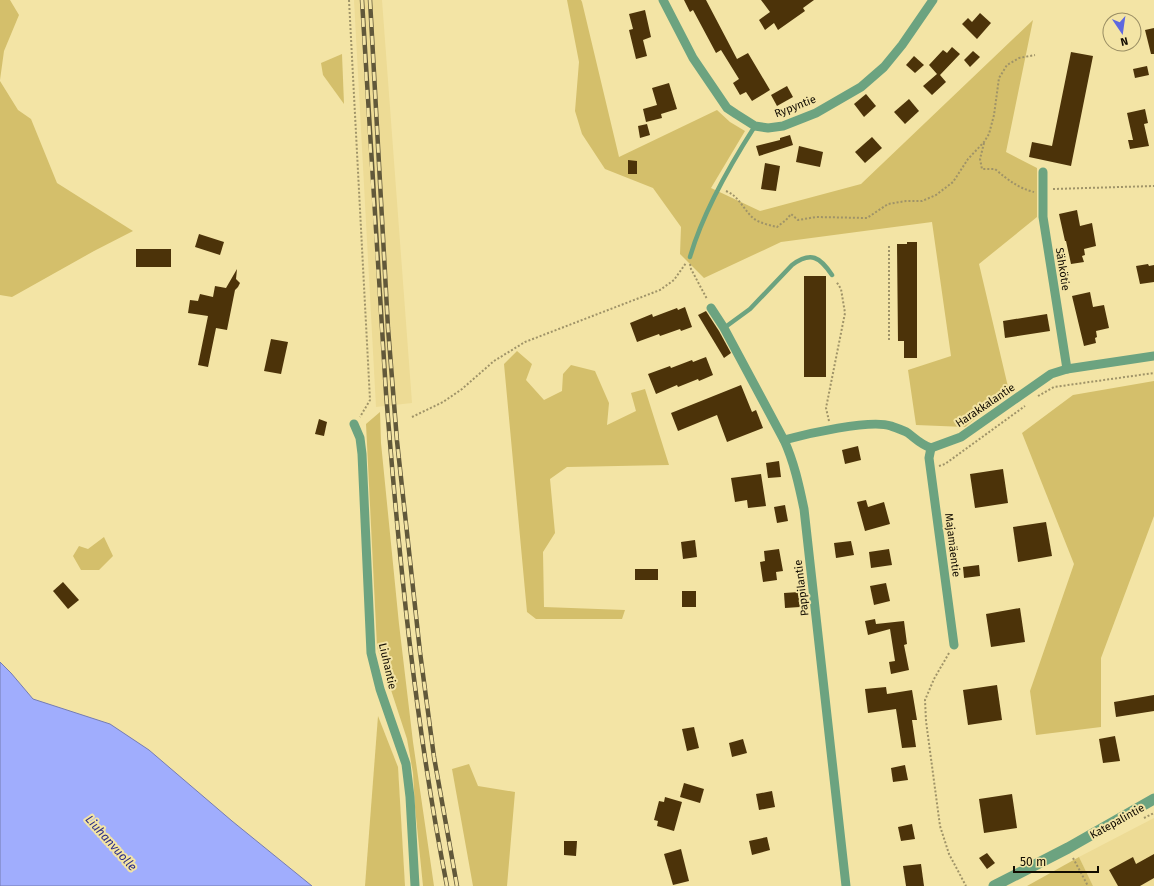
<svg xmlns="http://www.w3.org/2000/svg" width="1154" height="886" font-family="'Fira Sans',sans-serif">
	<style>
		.built { fill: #eddb95 }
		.green { fill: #d4bf6b }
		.water { fill: #a0adfd; stroke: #757cb1 }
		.building { fill: #4c3309 }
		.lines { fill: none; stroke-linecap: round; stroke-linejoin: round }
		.path { stroke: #9f9368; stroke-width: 2; stroke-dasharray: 2 2; stroke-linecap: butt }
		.service { stroke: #6ca380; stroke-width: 4.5 }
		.minor { stroke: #6ca380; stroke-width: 9 }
		.tertiary { stroke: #6ca380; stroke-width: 11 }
		.rail-casing { stroke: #61583a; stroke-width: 4.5 }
		.rail { stroke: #f3e4a5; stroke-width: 3; stroke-dasharray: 9; stroke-linecap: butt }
		.labels { text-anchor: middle; stroke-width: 4; stroke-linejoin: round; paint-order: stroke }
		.street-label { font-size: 11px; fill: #110b00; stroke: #f3e4a5 }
		.water-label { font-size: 12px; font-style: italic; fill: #2c2d86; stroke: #f3e4a5 }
	</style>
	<rect width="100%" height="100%" fill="#f3e4a5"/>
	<g class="built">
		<path d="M354,0h28l30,403 -36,4z"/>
		<path d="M1154,818v68h-61l-14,-29z"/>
	</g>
	<g class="green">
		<path d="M0,0h10l9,15 -15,36 -4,29z"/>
		<path d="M567,0h14l1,2 37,155 98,-47 13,12 15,9 -34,57 49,23 101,-27 172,-164 -27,132 31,16v49l-58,47 30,127 -44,36 -49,-2 -8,-55 43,-14 -19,-134 -151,20 -77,36 -24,-24 1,-27 -28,-39 -48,-19 -23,-35 -7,-23 4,-49z"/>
		<path d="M342,54l2,50 -21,-29 -2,-12z"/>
		<path d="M0,81l18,29 13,9 26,64 76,48 -39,20 -82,46 -12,-2z"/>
		<path d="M517,351l15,13 -6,16 18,20 18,-9 1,-17 8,-9 24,6 14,32 -2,22 29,-14 -5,-18 14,-4 24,76 -102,2 -17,12 5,54 -12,19 1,55 81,3 -3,9h-86l-9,-7 -23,-248z"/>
		<path d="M1154,381v135l-53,142v69l-65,8 -6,-44 44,-127 -52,-131 51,-38z"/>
		<path d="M380,412l1,31 18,181 14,118 21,144h-11l-8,-79 -2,-34 -6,-34 -30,-92 -11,-223z"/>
		<path d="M104,537l9,19 -14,14h-18l-8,-14 6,-10 9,3z"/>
		<path d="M378,716l20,51 7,119h-40z"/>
		<path d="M469,764l9,22 37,6 -8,94h-34l-21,-117z"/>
		<path d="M1079,857l14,29h-66z"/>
	</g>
	<path class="water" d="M0,662l11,11 22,26 77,25 39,26 83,71 80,65h-312z"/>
	<g class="building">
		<path d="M684,0h22l31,59 11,-6 22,37 -18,11 -6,-9 -6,3 -7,-12 6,-4 -18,-29 -5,3 -23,-43 -3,2z"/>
		<path d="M761,0h53l-11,8 2,3 -27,19 -4,-7 -9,7 -6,-10 11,-8z"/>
		<path d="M645,10l6,27 -8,3 4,16 -11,3 -7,-29 4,-1 -4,-15z"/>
		<path d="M980,13l11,10 -14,16 -15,-15 6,-6 4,4z"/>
		<path d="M1154,28v26h-3l-6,-24z"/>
		<path d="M952,47l8,7 -20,21 6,7 -14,13 -9,-9 14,-12 -8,-9 14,-15 4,3z"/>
		<path d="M973,51l7,6 -10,10 -6,-7z"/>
		<path d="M1071,52l22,4 -22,110 -42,-9 3,-15 20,4z"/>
		<path d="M914,56l10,9 -9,8 -9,-8z"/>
		<path d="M1147,66l2,9 -14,3 -2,-9z"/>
		<path d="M669,83l8,26 -16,5 1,4 -16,4 -3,-13 14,-4 -5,-17z"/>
		<path d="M787,86l6,11 -16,9 -6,-11z"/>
		<path d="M866,94l10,12 -12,11 -10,-13z"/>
		<path d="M909,99l10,12 -14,13 -11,-12z"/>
		<path d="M1145,109l3,14 -4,1 5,22 -19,3 -2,-9h5l-6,-27z"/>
		<path d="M647,124l3,11 -10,3 -2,-12z"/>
		<path d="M790,135l3,10 -34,11 -3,-10 24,-6v-2z"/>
		<path d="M872,137l10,11 -17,15 -10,-11z"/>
		<path d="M799,146l24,6 -3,15 -24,-5z"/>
		<path d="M628,160l9,1v13h-9z"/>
		<path d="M765,163l15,3 -4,25 -15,-2z"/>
		<path d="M1077,210l3,16 12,-3 4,23 -12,3 1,6 -3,1 2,6 -13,2 -5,-23h-1l-6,-27z"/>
		<path d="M199,234l25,8 -4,13 -25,-8z"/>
		<path d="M907,242h10v116h-13v-17h-6l-1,-97h10z"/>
		<rect x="136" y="249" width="35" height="18"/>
		<path d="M1148,264l1,2 5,-1v17l-14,2 -4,-18z"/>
		<path d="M237,269l-1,10 4,4 -2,4 -3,3 -8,40 -11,-2 -8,39 -10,-2 10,-49 -20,-3 2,-13 8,1 2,-7 13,3 2,-11 11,2z"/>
		<rect x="804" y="276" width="22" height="101"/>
		<path d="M1090,292l3,15 11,-2 5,23 -13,3 1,6 -2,1 1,5 -12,3 -12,-50z"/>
		<path d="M685,307l7,20 -11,4 -1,-2 -20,7 -1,-2 -22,8 -7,-19 22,-9 1,3 24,-9 1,2z"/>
		<path d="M706,311l13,20 12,22 -7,5 -26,-43z"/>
		<path d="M1047,314l3,17 -45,7 -2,-17z"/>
		<path d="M271,339l17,3 -7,32 -17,-3z"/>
		<path d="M706,357l7,18 -14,6 -1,-2 -20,8 -1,-2 -21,9 -8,-20 22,-8 1,2 21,-8 1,2z"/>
		<path d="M741,385l11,27 4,-2 7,18 -36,14 -10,-27 -39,16 -7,-18z"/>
		<path d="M319,419l8,3 -3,14 -9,-2z"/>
		<path d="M858,446l3,14 -16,4 -3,-14z"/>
		<path d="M779,461l2,16 -13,1 -2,-15z"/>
		<path d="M1003,469l5,34 -33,5 -5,-34z"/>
		<path d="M761,474l5,32 -18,2 -1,-8 -12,2 -4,-24z"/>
		<path d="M866,500l2,7 16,-5 6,22 -25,7 -8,-29z"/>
		<path d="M785,505l3,16 -11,2 -3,-16z"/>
		<path d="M1046,522l6,34 -34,6 -5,-35z"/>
		<path d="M695,540l2,17 -14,2 -2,-17z"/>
		<path d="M851,541l3,14 -18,3 -2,-15z"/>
		<path d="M779,549l4,22 -7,1 1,8 -14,2 -3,-20 5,-1 -1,-10z"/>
		<path d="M889,549l3,16 -21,3 -2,-16z"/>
		<path d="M979,565l1,11 -16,2 -1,-11z"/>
		<rect x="635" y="569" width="23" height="11"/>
		<path d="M63,582l16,18 -11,9 -15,-18z"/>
		<path d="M886,583l4,18 -16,4 -4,-19z"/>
		<rect x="682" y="591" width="14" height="16"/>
		<path d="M799,592l1,15 -15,1 -1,-15z"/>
		<path d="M1020,608l5,34 -34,5 -5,-33z"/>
		<path d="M875,619l1,5 28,-3 3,23 -3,1 5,25 -18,4 -2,-12 6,-1 -5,-32 -22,6 -3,-14z"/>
		<path d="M997,685l5,35 -34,5 -5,-35z"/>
		<path d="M886,687l1,7 25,-4 5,30h-5l4,27 -14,1 -6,-39 -28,4 -3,-24z"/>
		<path d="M1154,695v16l-38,6 -2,-15z"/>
		<path d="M694,727l5,21 -12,3 -5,-22z"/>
		<path d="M1115,736l5,25 -17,2 -4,-24z"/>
		<path d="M743,739l4,14 -15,4 -3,-14z"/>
		<path d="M905,765l3,15 -15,2 -2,-14z"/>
		<path d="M684,783l20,6 -4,14 -20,-6z"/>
		<path d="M772,791l3,16 -16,3 -3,-16z"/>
		<path d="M1012,794l5,34 -33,5 -5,-34z"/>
		<path d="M665,797l17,5 -8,29 -17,-5 1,-5 -4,-1 5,-19 5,1z"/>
		<path d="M912,824l3,15 -14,2 -3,-14z"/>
		<path d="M767,837l3,13 -18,5 -3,-14z"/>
		<path d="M564,841h13l-1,15 -12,-1z"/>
		<path d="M681,849l8,32 -16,4 -9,-31z"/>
		<path d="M987,853l8,10 -8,6 -8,-11z"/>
		<path d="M1154,854v24l-14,8h-22l-9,-16 24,-13 3,7z"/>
		<path d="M921,864l3,22h-18l-3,-20z"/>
	</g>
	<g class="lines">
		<g class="path">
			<path d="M349,0l21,400 -10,17"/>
			<path d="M984,143l-4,16 2,10h13c13,11 23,19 39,23"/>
			<path d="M1053,189l101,-3"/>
			<path d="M726,191c13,5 17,18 27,27 6,5 16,7 24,9l9,-7 5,-6 7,6 18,-3 51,1 21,-14 18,-3h16l14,-6 17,-13 15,-23 16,-17 5,-8 5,-19 5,-37 8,-13 12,-7 16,-3"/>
			<path d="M889,246v96"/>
			<path d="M690,264l1,5 16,30"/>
			<path d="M1038,396l16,-9 100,-14"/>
			<path d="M412,417l31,-15 19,-13 32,-28 31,-19 135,-52 14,-10 12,-17"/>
			<path d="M829,421l-3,-13 19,-95 -4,-24 -5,-8"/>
			<path d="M939,466l6,-2 80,-58"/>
			<path d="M949,653l-15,26 -9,21 1,21 14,105 9,28 17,32"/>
			<path d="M1144,818l10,-5"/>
			<path d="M1073,858l15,28"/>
		</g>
		<g class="service">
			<path d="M690,257c13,-45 40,-92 65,-131"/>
			<path d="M724,328l26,-19 42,-44c19,-14 28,-8 40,10"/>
		</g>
		<g class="minor">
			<path d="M663,0l30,58 34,50 9,6 19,12 13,2 15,-2 33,-13 45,-26 23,-20 18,-22 31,-45"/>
			<path d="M1043,172v45l24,152"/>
			<path d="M711,308l13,20 60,112c10,22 15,45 20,69l42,377"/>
			<path d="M354,424l6,14 2,16 9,199 9,36 26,75 4,33 5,89"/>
			<path d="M784,440c22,-6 86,-21 107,-14 5,2 12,4 17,7 8,6 12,11 23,15l30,-11 90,-63 16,-5 87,-13"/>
			<path d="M931,448l-2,10 25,187"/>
		</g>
		<path class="tertiary" d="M994,886l74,-38 86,-49"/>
		<g class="rail-casing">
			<g id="rail">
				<path d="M362,0c7,131 15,262 24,393 13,166 29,330 61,493"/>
				<path d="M370,0l18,328 9,113 23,211 14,105 23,129"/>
			</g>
		</g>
		<use href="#rail" class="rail"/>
	</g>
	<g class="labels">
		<g class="street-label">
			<text transform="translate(795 106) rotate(-21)" y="4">Rypyntie</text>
			<text transform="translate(1063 269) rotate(81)" y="4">Sähkötie</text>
			<text transform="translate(985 405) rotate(-34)" y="4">Harakkalantie</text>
			<text transform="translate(953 545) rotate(83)" y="4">Majamäentie</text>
			<text transform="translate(801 588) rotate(-97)" y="4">Pappilantie</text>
			<text transform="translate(388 666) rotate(77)" y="4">Liuhantie</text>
			<text transform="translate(1117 821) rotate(-29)" y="4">Katepalintie</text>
		</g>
		<g class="water-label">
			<text transform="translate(111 843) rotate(48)" y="4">Liuhanvuolle</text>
		</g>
	</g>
	<g transform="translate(1122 32) rotate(167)"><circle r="19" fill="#f3e4a5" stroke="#998d63"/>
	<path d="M0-3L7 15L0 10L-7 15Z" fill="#5e68e0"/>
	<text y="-6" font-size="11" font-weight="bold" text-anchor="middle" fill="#110b00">N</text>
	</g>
	<path d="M1014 866v6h84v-6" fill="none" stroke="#110b00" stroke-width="2"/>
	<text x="1020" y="866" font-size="12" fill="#110b00" stroke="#f3e4a5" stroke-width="3" paint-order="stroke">50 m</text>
</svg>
